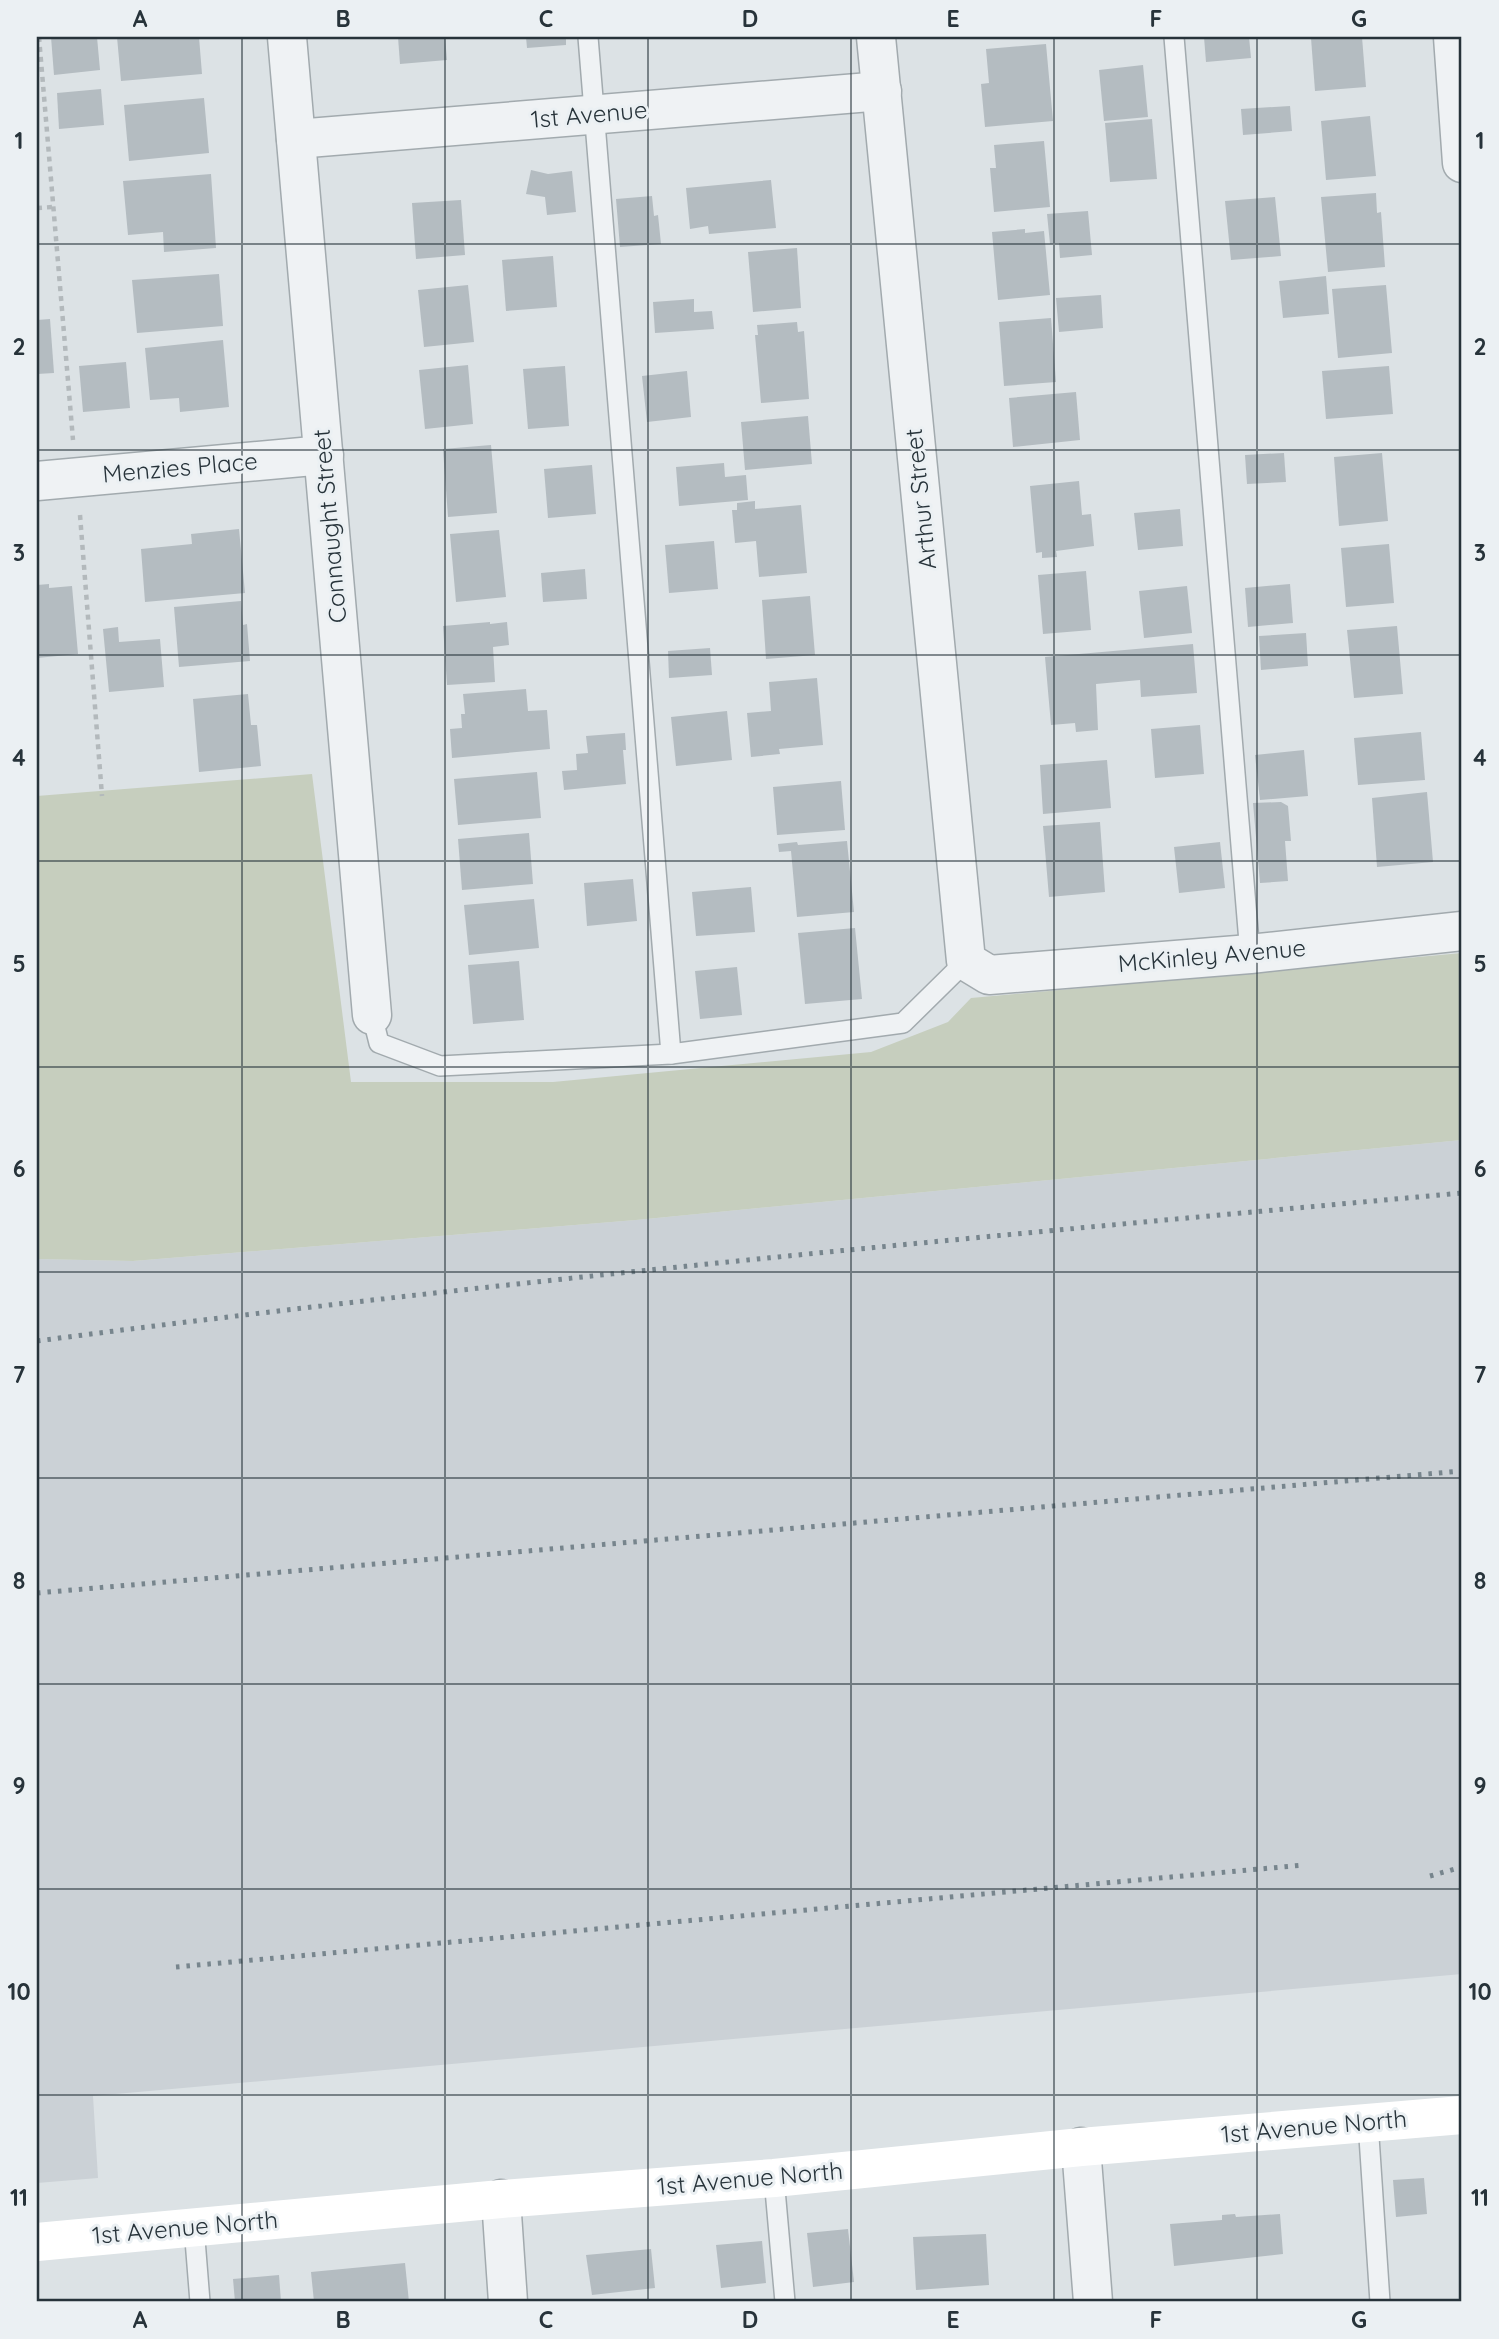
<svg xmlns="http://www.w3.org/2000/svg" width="1499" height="2339" font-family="Quicksand,sans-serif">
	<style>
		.built { fill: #cbd1d6 }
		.green { fill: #c6cebe }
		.building { fill: #b4bcc1 }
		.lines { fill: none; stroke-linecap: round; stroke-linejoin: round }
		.service-casing { stroke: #a2aaae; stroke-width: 22 }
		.minor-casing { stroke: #a2aaae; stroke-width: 41 }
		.path { stroke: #b3b9bc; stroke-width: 4.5; stroke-dasharray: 5 5; stroke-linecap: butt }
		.service { stroke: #eff2f4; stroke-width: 19 }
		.minor { stroke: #eff2f4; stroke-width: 38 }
		.secondary { stroke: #fff; stroke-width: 38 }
		.rail { stroke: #77858d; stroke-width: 5; stroke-dasharray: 3.5 7; stroke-linecap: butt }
		.grid { fill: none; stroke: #27333a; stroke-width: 2; stroke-opacity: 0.55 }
		.labels { text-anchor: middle; stroke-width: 6; stroke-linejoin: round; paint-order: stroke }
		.street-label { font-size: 24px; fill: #27333a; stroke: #ebf0f3 }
		.neatline { fill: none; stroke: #27333a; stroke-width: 2.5 }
		.grid-label { font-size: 23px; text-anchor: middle; font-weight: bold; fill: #27333a }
	</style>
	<rect width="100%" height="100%" fill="#dce2e5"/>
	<path class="built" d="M1462,1140v834l-1369,122 5,82 -61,5v-924l96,2 503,-41z"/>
	<path class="green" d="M312,774l39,308h202l318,-30 77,-30 23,-24 491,-45v187l-826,80 -503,41 -96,-2v-463z"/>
	<g class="building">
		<path d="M51,37h46l3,33 -46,5z"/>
		<path d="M117,37h82l3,37 -81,7z"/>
		<path d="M398,37h47l2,23 -47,4z"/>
		<path d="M526,37h40v8l-39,3z"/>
		<path d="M1204,37h45l2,21 -45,4z"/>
		<path d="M1362,37l4,50 -51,4 -4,-53z"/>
		<path d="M1046,44l7,77 -68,6 -4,-43 8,-1 -3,-34z"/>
		<path d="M1143,65l5,52 -44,4 -5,-51z"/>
		<path d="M101,89l3,36 -45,4 -2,-36z"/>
		<path d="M204,98l5,55 -80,8 -5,-56z"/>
		<path d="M1290,106l2,25 -49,4 -2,-26z"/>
		<path d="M1370,116l6,60 -50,4 -5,-59z"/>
		<path d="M1152,119l5,60 -47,3 -5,-59z"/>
		<path d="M1044,141l6,66 -56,5 -4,-44h6l-2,-23z"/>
		<path d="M531,170l17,4 24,-3 4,41 -29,3 -2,-18 -19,-3z"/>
		<path d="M211,174l5,74 -52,4 -1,-20 -35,3 -5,-54z"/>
		<path d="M771,180l5,48 -67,6 -1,-8 -18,3 -4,-41z"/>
		<path d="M1376,193l1,20 4,-1 4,55 -57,5 -7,-75z"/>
		<path d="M652,196l2,20 4,-1 3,29 -41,3 -4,-48z"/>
		<path d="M1275,197l6,59 -50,4 -6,-59z"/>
		<path d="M461,200l4,55 -49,4 -4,-56z"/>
		<path d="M1088,211l4,44 -32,3 -1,-15 -9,1 -3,-30z"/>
		<path d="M1025,229v4l19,-2 6,64 -52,5 -6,-68z"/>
		<path d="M797,248l4,60 -48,4 -5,-60z"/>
		<path d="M553,256l4,51 -51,4 -4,-51z"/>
		<path d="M219,274l4,52 -86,7 -5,-53z"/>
		<path d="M1326,276l3,38 -46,4 -4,-37z"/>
		<path d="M468,285l6,57 -50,5 -6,-57z"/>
		<path d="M1386,285l6,68 -54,5 -6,-69z"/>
		<path d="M1101,295l2,33 -44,4 -3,-34z"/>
		<path d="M694,299v13l18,-1 2,18 -59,4 -2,-31z"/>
		<path d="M1051,318l5,64 -52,4 -5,-64z"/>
		<path d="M50,319l4,54 -17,1v-54z"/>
		<path d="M797,322l1,10 6,-1 5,68 -48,4 -6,-68h3l-1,-10z"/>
		<path d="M223,340l6,67 -49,5 -1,-14 -29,2 -5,-52z"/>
		<path d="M126,362l4,46 -47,4 -4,-46z"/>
		<path d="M468,365l5,59 -48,5 -6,-59z"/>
		<path d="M565,366l4,60 -41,3 -5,-60z"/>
		<path d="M1389,366l4,48 -67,5 -4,-48z"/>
		<path d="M687,371l4,46 -44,5 -5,-46z"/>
		<path d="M1076,392l4,48 -67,7 -4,-49z"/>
		<path d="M808,416l4,48 -67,6 -4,-48z"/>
		<path d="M491,445l6,68 -49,4 -5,-68z"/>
		<path d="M1284,453l2,29 -39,2 -2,-29z"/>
		<path d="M1382,453l6,68 -49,5 -5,-69z"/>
		<path d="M724,463l1,14 21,-2 2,25 -69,6 -3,-39z"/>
		<path d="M592,465l4,49 -48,4 -4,-49z"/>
		<path d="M1079,481l3,34 9,-1 3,32 -38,5 1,6 -15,1v-6l-6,1 -6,-67z"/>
		<path d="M755,501v8l46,-4 6,68 -48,4 -3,-36 -21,2 -3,-33h5v-7z"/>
		<path d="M1180,509l3,37 -45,4 -4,-37z"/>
		<path d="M239,529l6,64 -100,9 -4,-53 51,-5 -1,-10z"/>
		<path d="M499,530l7,67 -50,5 -6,-68z"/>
		<path d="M714,541l4,48 -49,4 -4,-48z"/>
		<path d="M1389,544l5,59 -48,4 -5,-59z"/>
		<path d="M585,569l2,30 -44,3 -2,-29z"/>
		<path d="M1086,571l5,59 -48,4 -5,-59z"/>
		<path d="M49,584v4l23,-2 6,68 -41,4v-73z"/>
		<path d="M1290,584l3,39 -45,4 -3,-39z"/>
		<path d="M1187,586l5,47 -48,5 -5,-47z"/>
		<path d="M810,596l5,59 -49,4 -4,-59z"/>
		<path d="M241,601l2,24 4,-1 3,37 -71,6 -5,-60z"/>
		<path d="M490,622v2l17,-2 2,23 -16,2 2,35 -48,3 -4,-59z"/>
		<path d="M1397,626l6,68 -49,4 -7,-68z"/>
		<path d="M118,627l1,15 41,-3 4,48 -55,5 -6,-63z"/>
		<path d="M1306,633l2,33 -47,4 -2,-34z"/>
		<path d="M1193,644l4,49 -56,4 -1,-17 -44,4 2,46 -22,2 -1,-9 -24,2 -6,-68z"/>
		<path d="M710,648l2,27 -43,3 -1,-27z"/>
		<path d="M817,678l6,67 -44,4 1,5 -29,3 -4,-44 24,-2 -2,-29z"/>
		<path d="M526,689l2,22 19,-1 3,39 -98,9 -2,-29 12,-1 -1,-14h4l-2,-20z"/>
		<path d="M248,694l3,31h6l4,41 -62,6 -6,-73z"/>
		<path d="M727,711l5,49 -56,6 -5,-49z"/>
		<path d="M1200,725l4,49 -49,4 -4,-49z"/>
		<path d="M1421,732l4,48 -67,5 -4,-47z"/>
		<path d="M625,733l1,17h-3l3,34 -62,6 -2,-19 15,-1 -1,-16 12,-1 -2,-17z"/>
		<path d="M1304,750l4,46 -48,4 -5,-45z"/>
		<path d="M1107,760l4,48 -68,6 -3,-49z"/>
		<path d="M537,772l4,46 -83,7 -4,-46z"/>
		<path d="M841,781l4,49 -68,5 -4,-48z"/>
		<path d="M1427,792l6,70 -56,5 -5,-69z"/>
		<path d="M1281,802l7,4 3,35h-6l3,40 -28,2 -7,-80z"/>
		<path d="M1100,822l5,70 -56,5 -6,-71z"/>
		<path d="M529,833l4,51 -71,6 -4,-51z"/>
		<path d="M847,841l7,71 -57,5 -6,-66 -12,1 -1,-8 19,-2 1,3z"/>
		<path d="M1220,842l5,46 -46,5 -5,-46z"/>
		<path d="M633,879l4,42 -50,5 -3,-43z"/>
		<path d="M751,887l4,45 -59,4 -4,-44z"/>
		<path d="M534,899l5,49 -70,7 -5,-50z"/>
		<path d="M855,928l7,71 -57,5 -7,-71z"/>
		<path d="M519,961l5,59 -51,4 -5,-59z"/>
		<path d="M737,967l5,48 -42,4 -5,-48z"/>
		<path d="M1424,2178l3,36 -31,3 -3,-37z"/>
		<path d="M1235,2214l1,3 44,-3 3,40 -109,12 -4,-42 52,-4v-5z"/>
		<path d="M848,2229l6,53 -41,5 -6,-54z"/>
		<path d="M986,2234l3,51 -73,5 -3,-53z"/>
		<path d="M762,2241l4,42 -45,5 -5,-43z"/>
		<path d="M651,2249l4,39 -63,7 -6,-40z"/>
		<path d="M405,2263l4,39h-95l-3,-30z"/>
		<path d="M279,2275l2,27h-46l-2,-23z"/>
	</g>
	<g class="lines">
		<g class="service-casing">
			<g id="service">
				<path d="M588,37l83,1017"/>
				<path d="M1174,37l76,917"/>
				<path d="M372,1015l7,28 61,23 231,-12 232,-31 63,-62"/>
				<path d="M1368,2122l12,180"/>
				<path d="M774,2178l11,124"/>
				<path d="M194,2227l6,75"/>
			</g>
		</g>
		<g class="minor-casing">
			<g id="minor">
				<path d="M287,37l85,978"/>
				<path d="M876,37l90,924 23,14 261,-21 212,-23"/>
				<path d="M1453,37l9,126"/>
				<path d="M296,139l586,-48"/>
				<path d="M37,481l287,-26"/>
				<path d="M1081,2147l12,155"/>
				<path d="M501,2199l7,103"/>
			</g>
		</g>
		<g class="path">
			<path d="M39,37l34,403"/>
			<path d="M37,208l16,-1"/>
			<path d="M80,515l22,281"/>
		</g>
		<use href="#service" class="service"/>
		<use href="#minor" class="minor"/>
		<path class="secondary" d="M37,2242l464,-43 273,-21 307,-31 381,-32"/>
		<g class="rail">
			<path d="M37,1341c473,-62 950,-105 1425,-148"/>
			<path d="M37,1593l1425,-122"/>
			<path d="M1430,1876l32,-9"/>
			<path d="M176,1967l1128,-102"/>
		</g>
	</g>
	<path class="grid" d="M242,37v2265M445,37v2265M648,37v2265M851,37v2265M1054,37v2265M1257,37v2265M37,244h1425M37,450h1425M37,655h1425M37,861h1425M37,1067h1425M37,1272h1425M37,1478h1425M37,1684h1425M37,1889h1425M37,2095h1425"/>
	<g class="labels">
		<g class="street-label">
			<text transform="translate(589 115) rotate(-5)" y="8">1st Avenue</text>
			<text transform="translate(180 468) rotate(-5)" y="8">Menzies Place</text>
			<text transform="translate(921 499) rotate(-96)" y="8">Arthur Street</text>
			<text transform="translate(330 526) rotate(-95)" y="8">Connaught Street</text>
			<text transform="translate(1212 956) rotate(-5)" y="8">McKinley Avenue</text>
			<text transform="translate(1314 2127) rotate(-5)" y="8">1st Avenue North</text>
			<text transform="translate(750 2179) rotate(-5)" y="8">1st Avenue North</text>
			<text transform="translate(185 2228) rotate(-5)" y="8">1st Avenue North</text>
		</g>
	</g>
	<rect width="1499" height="2339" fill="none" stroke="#ebf0f3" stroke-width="77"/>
	<rect x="38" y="38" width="1422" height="2262" class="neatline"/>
	<g class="grid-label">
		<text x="140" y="27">A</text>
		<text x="343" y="27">B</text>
		<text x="546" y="27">C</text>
		<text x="750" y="27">D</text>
		<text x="953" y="27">E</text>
		<text x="1156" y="27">F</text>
		<text x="1359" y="27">G</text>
		<text x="19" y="149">1</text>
		<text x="1480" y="149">1</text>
		<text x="19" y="355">2</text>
		<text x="1480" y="355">2</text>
		<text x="19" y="561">3</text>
		<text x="1480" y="561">3</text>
		<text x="19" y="766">4</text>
		<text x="1480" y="766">4</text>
		<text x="19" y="972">5</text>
		<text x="1480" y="972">5</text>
		<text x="19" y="1177">6</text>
		<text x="1480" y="1177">6</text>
		<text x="19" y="1383">7</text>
		<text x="1480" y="1383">7</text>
		<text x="19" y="1589">8</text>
		<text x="1480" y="1589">8</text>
		<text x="19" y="1794">9</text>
		<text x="1480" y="1794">9</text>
		<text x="19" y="2000">10</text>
		<text x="1480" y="2000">10</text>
		<text x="19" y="2206">11</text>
		<text x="1480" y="2206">11</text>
		<text x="140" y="2328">A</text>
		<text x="343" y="2328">B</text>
		<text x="546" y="2328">C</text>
		<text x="750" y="2328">D</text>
		<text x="953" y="2328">E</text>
		<text x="1156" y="2328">F</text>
		<text x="1359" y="2328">G</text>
	</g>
</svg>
